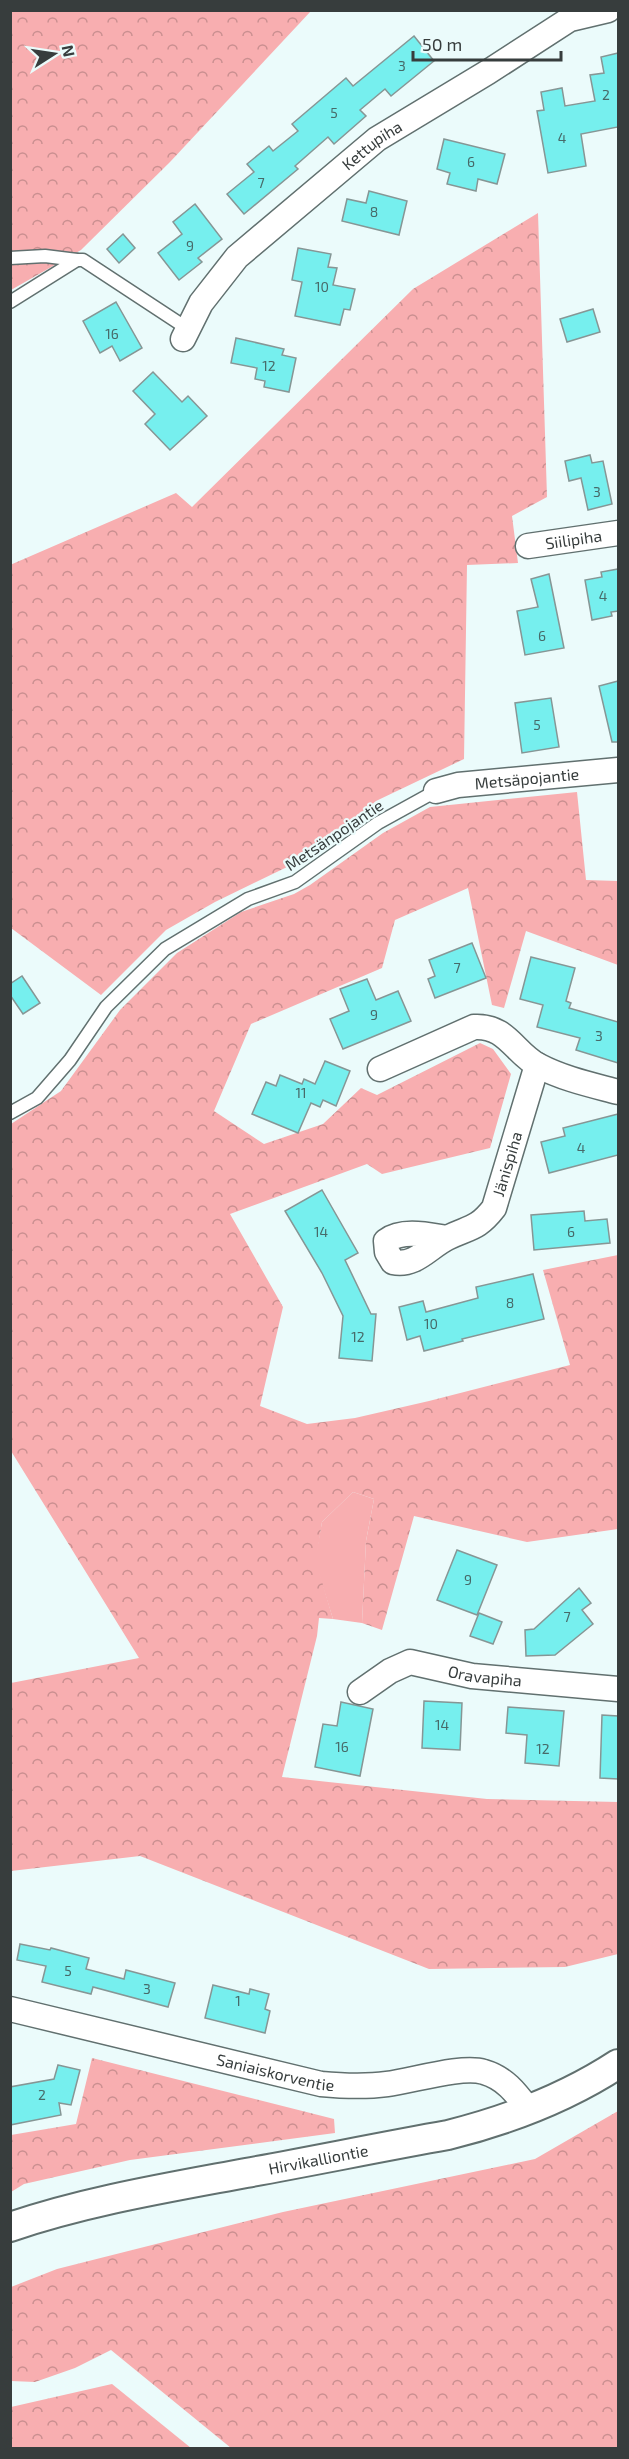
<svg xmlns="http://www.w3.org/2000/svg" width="629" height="2459" font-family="'Exo 2',sans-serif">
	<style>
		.grass { fill: #f8aeb0 }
		.forest { fill: url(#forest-crowns) }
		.building { fill: #76efee; stroke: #869695; stroke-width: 1.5 }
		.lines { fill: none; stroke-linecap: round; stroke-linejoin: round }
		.service-casing { stroke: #61706f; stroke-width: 15 }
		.minor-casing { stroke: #61706f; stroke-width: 27 }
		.tertiary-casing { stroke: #61706f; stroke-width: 32 }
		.service { stroke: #fff; stroke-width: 12 }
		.minor { stroke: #fff; stroke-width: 24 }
		.tertiary { stroke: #fff; stroke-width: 28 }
		.labels { text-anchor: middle; stroke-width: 4.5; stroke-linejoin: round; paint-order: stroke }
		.number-label { font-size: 14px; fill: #476a69 }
		.street-label { font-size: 16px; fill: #373d3d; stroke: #ebfbfb }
	</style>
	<defs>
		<pattern id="forest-crowns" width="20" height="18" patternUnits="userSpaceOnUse" patternTransform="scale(1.5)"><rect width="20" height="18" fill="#f8aeb0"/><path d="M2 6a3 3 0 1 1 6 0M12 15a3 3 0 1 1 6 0" fill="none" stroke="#ca8f90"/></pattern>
	</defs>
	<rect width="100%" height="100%" fill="#ebfbfb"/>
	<path class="grass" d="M353,1492l21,7 -8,42 -4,82 -29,-4 -18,-58 7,-39z"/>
	<g class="forest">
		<path d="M11,11h300l-141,151 -89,88 -70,40z"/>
		<path d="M538,213l9,284 -35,19 6,47 -51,2 -3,194 -88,42 -62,53 -99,48 -49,28 -65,65 -90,-67 -1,-363 166,-72 16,14 221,-218z"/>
		<path d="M577,792l9,88 32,1v84l-92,-34 -22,77 -12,-3 -24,-117 -73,32 -13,48 -131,56 -37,87 50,33 59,-20 38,-36 16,7 103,-52 13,6 18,25 -21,74 -108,26 -15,-10 -137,50 53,93 -23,99 47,18 48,-6 74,-17 141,-36 -27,-95 75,-15v274l-91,13 -113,-26 -32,114 -20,-7 4,-82 8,-42 -21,-7 -31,30 -6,39 17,58 -14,-1 -2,18 -35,141 205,22 131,3v152l-53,13 -136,2 -289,-113 -129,15v-188l128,-25 -128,-207v-327l50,-33 59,-81 57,-57 64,-41 53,-18 16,-9 73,-52 47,-26z"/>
		<path d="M92,2058l242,61 1,14 -205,27 -106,24 -13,8v-57l65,-11z"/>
		<path d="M618,2111v337h-387l-120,-98 -36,18 -40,14 -24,-1v-94l46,-18 226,-57 252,-53z"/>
		<path d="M112,2384l79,64h-180v-41z"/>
	</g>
	<g class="building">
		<path d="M414,36l20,25 -43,35 -6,-7 -25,21 6,6 -32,28 -6,-7 -33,29 3,3 -54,45 -17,-20 27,-22 -7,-8 22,-18 4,5 25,-20 -6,-7 54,-46 7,8z"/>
		<path d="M618,53v74l-37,7 5,32 -38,7 -11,-62 7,-1 -3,-18 21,-4 3,18 30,-5 -5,-26 14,-2 -3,-16z"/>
		<path d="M444,139l61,15 -8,30 -19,-5 -2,12 -29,-7 3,-11 -13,-4z"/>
		<path d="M369,191l38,10 -8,34 -57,-14 5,-22 19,4z"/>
		<path d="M195,204l27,35 -24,19 4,4 -23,18 -21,-27 24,-19 -9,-12z"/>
		<path d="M123,234l12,14 -16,15 -12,-14z"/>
		<path d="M298,248l33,6 -3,13 9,1 -4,17 22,4 -5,21 -6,-1 -4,16 -45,-9 7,-34 -10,-2z"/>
		<path d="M116,302l26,46 -22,13 -8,-15 -12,7 -17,-32z"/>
		<path d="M593,309l7,23 -33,10 -7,-23z"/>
		<path d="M236,338l48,11 -2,6 14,3 -7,34 -25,-5 1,-6 -10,-2 2,-11 -26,-5z"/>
		<path d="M153,372l29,30 6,-6 19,20 -37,34 -25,-26 10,-10 -22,-23z"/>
		<path d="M590,455l2,8 11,-2 9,43 -24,6 -7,-32 -12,3 -4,-20z"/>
		<path d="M618,569v42l-7,1 1,4 -20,4 -7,-40 17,-3 -1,-5z"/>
		<path d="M549,574l15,74 -39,7 -8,-44 21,-4 -7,-28z"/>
		<path d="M618,681v61h-6l-13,-56z"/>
		<path d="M551,698l8,49 -37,6 -7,-50z"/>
		<path d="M472,943l14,35 -51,20 -7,-19 7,-3 -6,-16z"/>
		<path d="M531,957l44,11 -9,33 5,2 -2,5 49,14v41l-42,-13 4,-12 -43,-11 6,-22 -23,-6z"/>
		<path d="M22,976l18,27 -17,11 -13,-19v-11z"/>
		<path d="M367,979l9,21 22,-9 13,30 -68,28 -13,-30 19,-8 -9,-22z"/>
		<path d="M325,1061l25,10 -14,35 -13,-6 -3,7 -9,-4 -13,30 -46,-19 14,-32 10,4 4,-11 22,9 2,-5 11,5z"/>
		<path d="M618,1114v41l-69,18 -8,-31 24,-6 -2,-8z"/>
		<path d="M322,1190l36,63 -13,7 26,54h5l-4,47 -33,-3 4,-42 -21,-43 -37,-62z"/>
		<path d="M584,1211l1,10 22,-2 3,24 -76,7 -3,-35z"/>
		<path d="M533,1274l11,45 -82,20 1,2 -39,10 -4,-15 -13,4 -8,-33 24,-6 3,11 52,-14 -2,-11z"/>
		<path d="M457,1550l40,15 -20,50 -40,-15z"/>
		<path d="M579,1588l12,15 -9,7 11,14 -38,31 -29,1 -1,-26 9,-1z"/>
		<path d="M479,1613l23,9 -9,22 -23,-8z"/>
		<path d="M424,1701l38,2 -2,47 -38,-2z"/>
		<path d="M341,1702l32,7 -13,67 -45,-9 8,-43 14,2z"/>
		<path d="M508,1707l56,4 -5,55 -34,-3 2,-28 -21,-2z"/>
		<path d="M602,1715l16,1v63l-18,-1z"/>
		<path d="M20,1944l30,6 1,-2 38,10 -3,11 38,10 2,-9 49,13 -7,24 -75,-20 -2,7 -49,-12 4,-16 -29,-6z"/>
		<path d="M213,1985l36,9 1,-5 19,5 -4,15 5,2 -5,22 -60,-15z"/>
		<path d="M58,2065l22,5 -9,35 -12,-2 2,12 -51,10v-38l44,-8z"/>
	</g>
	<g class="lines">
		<g class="service-casing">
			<g id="service">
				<path d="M10,258l35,-2 32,4"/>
				<path d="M10,302l67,-42h6l105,69"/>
				<path d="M10,1113l27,-15 33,-38 36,-53 59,-58 83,-50 47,-17 83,-59 58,-32"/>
			</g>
		</g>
		<g class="minor-casing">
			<g id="minor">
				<path id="s1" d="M183,339l18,-36 36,-46 140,-118 111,-67 82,-53 38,-9"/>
				<path id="s2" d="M528,546l90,-13"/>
				<path id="s3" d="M436,791l22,-6 160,-15"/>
				<path d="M380,1069l94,-42c33,-2 40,26 65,39 25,13 53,19 79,26"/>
				<path id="s4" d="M447,1238c-19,-3 -45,-9 -61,3l1,11 6,10c22,5 36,-15 54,-24 22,-11 30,-8 47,-30l43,-143"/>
				<path id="s5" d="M360,1692l30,-21 20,-9 62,14 146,13"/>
				<path id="s6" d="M10,2009l311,75c22,2 44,3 66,0 25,-3 75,-19 97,-12 21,6 32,21 45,38"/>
			</g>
		</g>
		<g class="tertiary-casing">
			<g id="tertiary">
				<path id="s7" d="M10,2227c77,-26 156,-39 236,-54 67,-12 134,-26 202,-38 60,-15 118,-37 170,-71"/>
			</g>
		</g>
		<use href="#service" class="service"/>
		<use href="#minor" class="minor"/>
		<use href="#tertiary" class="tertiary"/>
	</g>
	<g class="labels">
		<g class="number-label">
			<text x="402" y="71">3</text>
			<text x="606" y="100">2</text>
			<text x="334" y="118">5</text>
			<text x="562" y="143">4</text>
			<text x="471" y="167">6</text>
			<text x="261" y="188">7</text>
			<text x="374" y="217">8</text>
			<text x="190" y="251">9</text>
			<text x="322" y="292">10</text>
			<text x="112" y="339">16</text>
			<text x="269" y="371">12</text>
			<text x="597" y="497">3</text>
			<text x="603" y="601">4</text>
			<text x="542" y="641">6</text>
			<text x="537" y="730">5</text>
			<text x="457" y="973">7</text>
			<text x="374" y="1020">9</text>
			<text x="599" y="1041">3</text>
			<text x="301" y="1098">11</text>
			<text x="581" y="1153">4</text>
			<text x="321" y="1237">14</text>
			<text x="571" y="1237">6</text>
			<text x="510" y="1308">8</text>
			<text x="431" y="1329">10</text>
			<text x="358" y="1342">12</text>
			<text x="468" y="1585">9</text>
			<text x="567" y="1622">7</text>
			<text x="442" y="1730">14</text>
			<text x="342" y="1752">16</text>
			<text x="543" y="1754">12</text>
			<text x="68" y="1976">5</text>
			<text x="147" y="1994">3</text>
			<text x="238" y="2006">1</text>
			<text x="42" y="2100">2</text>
		</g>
		<g class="street-label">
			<text dy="6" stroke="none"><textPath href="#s1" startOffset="274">Kettupiha</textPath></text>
			<text dy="6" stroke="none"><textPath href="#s2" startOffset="46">Siilipiha</textPath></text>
			<text dy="6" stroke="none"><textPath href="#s3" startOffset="92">Metsäpojantie</textPath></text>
			<text transform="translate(334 835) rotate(-34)" y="6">Metsänpojantie</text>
			<text dy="6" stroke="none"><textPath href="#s4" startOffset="249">Jänispiha</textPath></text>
			<text dy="6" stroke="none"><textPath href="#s5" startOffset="135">Oravapiha</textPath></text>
			<text dy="6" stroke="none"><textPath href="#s6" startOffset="273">Saniaiskorventie</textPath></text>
			<text dy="6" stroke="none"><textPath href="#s7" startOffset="316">Hirvikalliontie</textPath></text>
		</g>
	</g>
	<rect width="629" height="2459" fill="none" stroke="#373d3d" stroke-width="24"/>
	<g transform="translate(54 54) rotate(78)" stroke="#ebfbfb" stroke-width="4.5" paint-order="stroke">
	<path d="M0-4.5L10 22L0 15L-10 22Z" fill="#373d3d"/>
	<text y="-9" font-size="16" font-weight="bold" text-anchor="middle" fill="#373d3d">N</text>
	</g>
	<path d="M413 51v9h148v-9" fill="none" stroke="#373d3d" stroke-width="3"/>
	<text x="422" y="51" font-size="18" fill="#373d3d" stroke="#ebfbfb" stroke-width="4.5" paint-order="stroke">50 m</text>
</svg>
